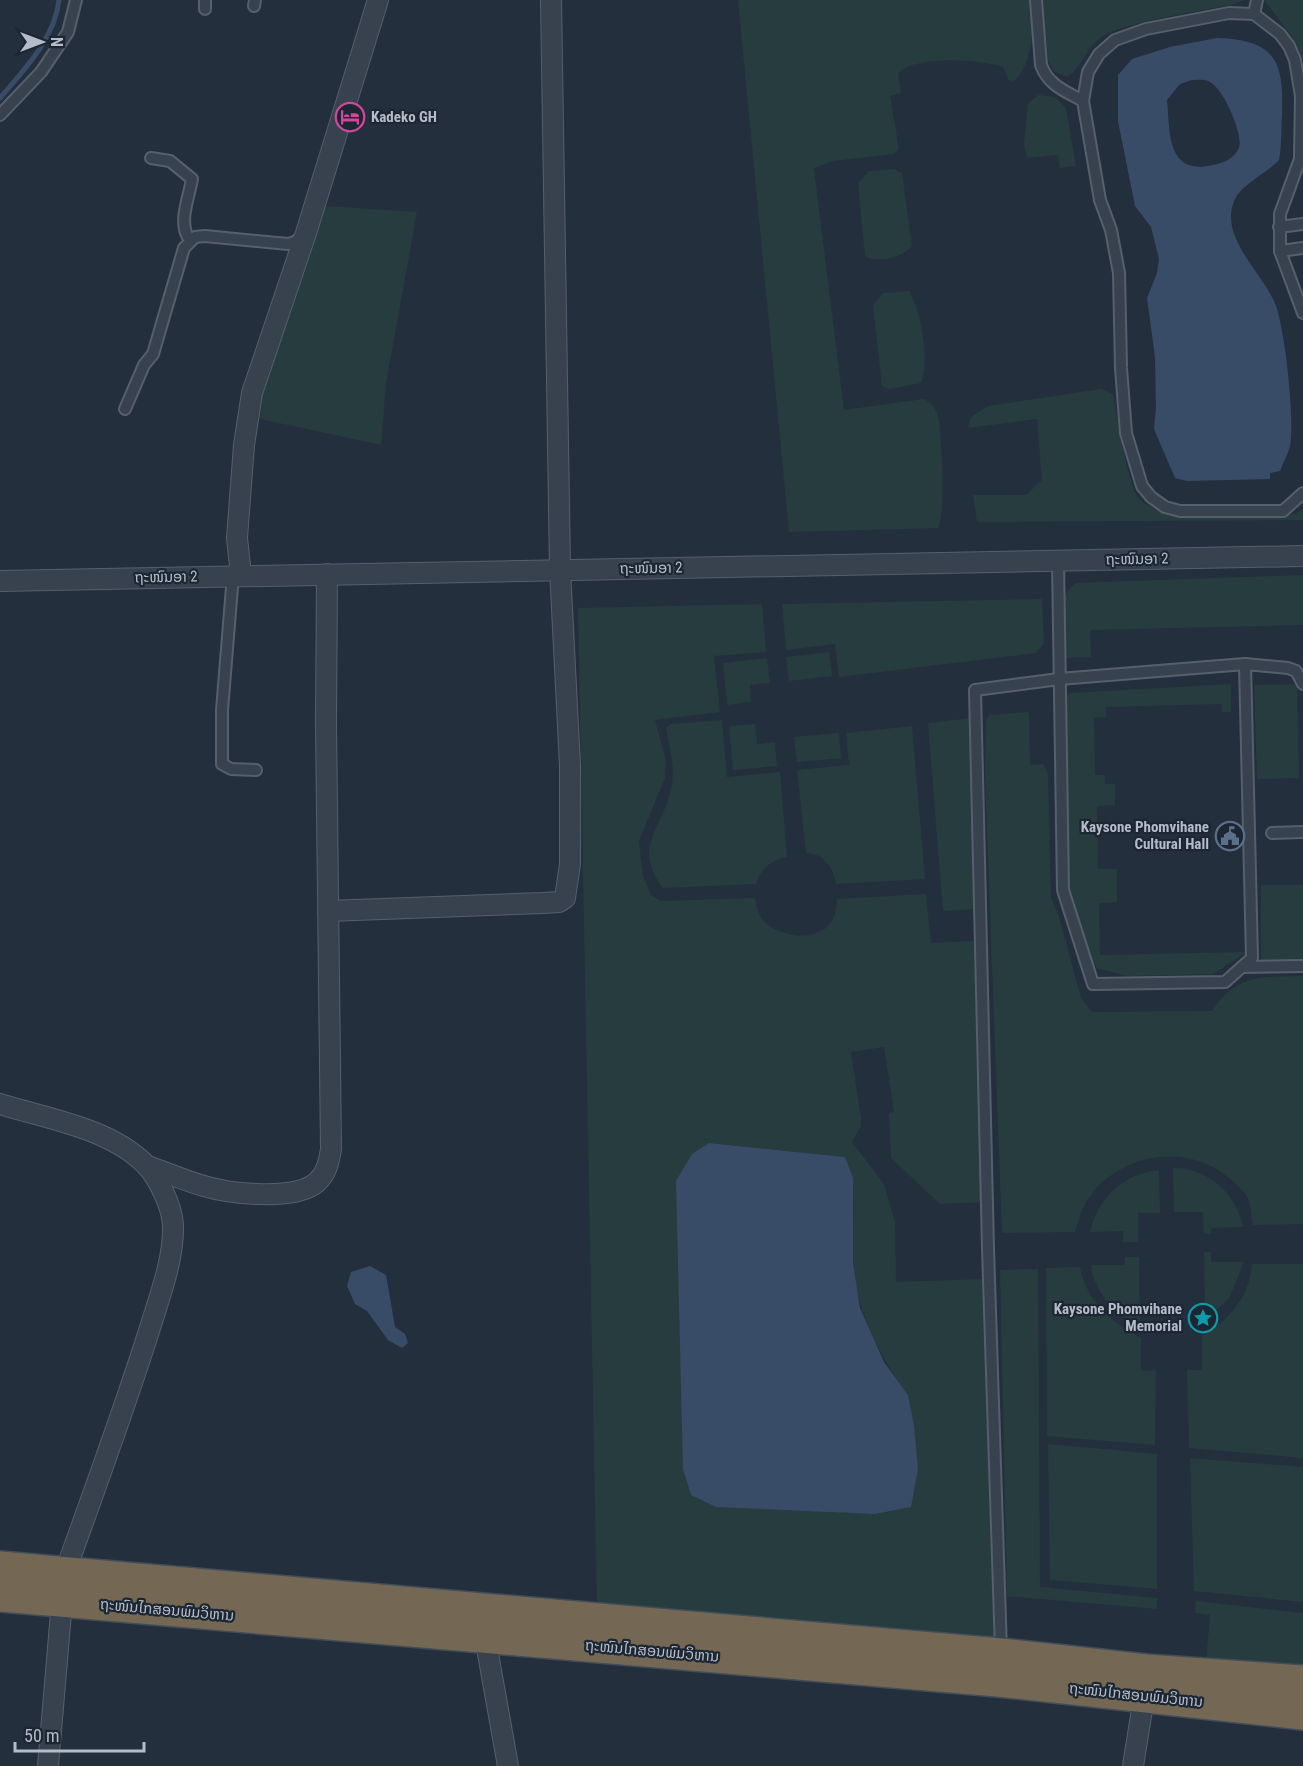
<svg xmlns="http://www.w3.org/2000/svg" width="1303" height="1766" font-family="'Roboto Condensed','Noto Sans Lao',sans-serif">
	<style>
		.green { fill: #263c3f; fill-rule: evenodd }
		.water { fill: #394c67; fill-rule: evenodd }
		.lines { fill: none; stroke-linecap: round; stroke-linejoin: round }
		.stream { stroke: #394c67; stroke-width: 5 }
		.lane-casing { stroke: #565f6c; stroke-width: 14 }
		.street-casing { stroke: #565f6c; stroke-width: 22 }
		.highway-casing { stroke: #434c59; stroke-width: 36 }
		.lane { stroke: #38414e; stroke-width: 10 }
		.street { stroke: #38414e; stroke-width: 20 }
		.highway { stroke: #746855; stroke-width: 33 }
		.labels { text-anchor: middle; stroke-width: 4.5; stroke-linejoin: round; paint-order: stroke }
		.poi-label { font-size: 15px; font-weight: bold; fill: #b4bcc9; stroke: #1d2633; text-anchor: end }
		.street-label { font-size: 15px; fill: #b4bcc9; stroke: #1d2633 }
	</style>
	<rect width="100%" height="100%" fill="#242f3e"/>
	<g class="green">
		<path d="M738,0h293c2,27 4,62 -18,82l-5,-3 -5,-12c-23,-8 -86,-12 -105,6l3,20 -11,3 9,53 -5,5 -61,7 -19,7 30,242 80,-11c7,4 12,9 14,18 4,19 8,96 0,111l-149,4z"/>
		<path d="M1043,0h201l-12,5c-27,5 -113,18 -132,33 -14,11 -18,29 -33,39l-14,-6 -5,-11z"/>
		<path d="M1264,0h39v60l-10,-22z"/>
		<path d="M1038,95l17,2 11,11 10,58 -16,2 -2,-13 -31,3 -3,-14 4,-40z"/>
		<path d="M894,169l8,4 10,73c-12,13 -31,16 -47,11l-7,-74 11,-12z"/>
		<path d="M324,206l93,6 -31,171 -5,62 -121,-26 2,-25z"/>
		<path d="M909,291c12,20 21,69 12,92l-31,6 -8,-3 -9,-81 10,-12z"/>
		<path d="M1101,389l12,5c4,22 14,87 25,103 20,29 124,18 157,17l8,-5v11l-326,2 -4,-27h53l16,-15 -5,-61 -69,9 3,-11 17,-11z"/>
		<path d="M1303,575v50l-213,5 1,27 -29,1c0,-26 -9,-59 14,-75z"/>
		<path d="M1042,599l2,44 -8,10 -197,24 -4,-33 -49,6 -4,-46z"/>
		<path d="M762,604l4,48 -52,4 6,56 -65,8 11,41 -1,17 -26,63 4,35 8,19 10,6 94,-3c2,7 3,17 8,22 13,16 49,22 65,6 8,-8 8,-17 9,-27l89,-5 5,49 43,-2 8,261 -42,2 -49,-46 -2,-45 5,-1 -10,-65 -33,5 10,66v8l-9,16 32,42 11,38 1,60 87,-3 11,365 -397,-34 -19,-1002zM709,1143l136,14c14,35 6,67 8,104 3,51 26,94 55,134z"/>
		<path d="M829,652l3,24 -43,5 -3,-24z"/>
		<path d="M767,658l3,25 -20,2 1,17 -24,3 -4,-42z"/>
		<path d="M1231,684v28h-9v-8l-116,3v10l-12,1 1,57h10v9h10v21l-18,1 1,63h19v33l-18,1 1,52 147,-3 -34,22 -86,2 -30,-8 -10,-16 -20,-59 -4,-191 7,-9z"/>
		<path d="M1297,684l2,94 -42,1 -3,-94z"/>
		<path d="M1029,712l1,53 13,-1 5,10 3,123 9,23 21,78 11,14 120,-1c25,-38 50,-34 91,-35v248l-50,1c-2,-8 -2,-20 -5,-27 -6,-11 -20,-21 -30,-28 -42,-25 -97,-14 -127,25 -9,11 -12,24 -16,37l-73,1 -17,-455 1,-57 3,-6z"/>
		<path d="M972,718l4,191 -33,2 -15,-188z"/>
		<path d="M722,720l5,57 53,-5 7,85c-15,2 -27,13 -31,27l-93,4c-33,-44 3,-62 9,-104 3,-19 -3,-37 -6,-56l5,-4z"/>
		<path d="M755,724l2,20 18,-2 2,24 -44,4 -4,-44z"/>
		<path d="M912,726l13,153 -89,5c-3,-17 -12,-31 -30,-31l-9,-83 52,-5 -3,-32z"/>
		<path d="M839,733l2,25 -44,4 -3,-25z"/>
		<rect x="1261" y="885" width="42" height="75"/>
		<path d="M1173,1168c34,-1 64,26 70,59l-32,1v6h-7l-1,-22h-29z"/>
		<path d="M1159,1170l1,43h-22v29h-15v-11l-33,1c9,-35 33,-58 69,-62z"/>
		<path d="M1204,1252h7v10h33l-15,37 -24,20z"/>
		<path d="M1125,1257h14l1,70c-24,-12 -46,-34 -49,-62h33z"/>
		<path d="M1252,1264h51v194l-114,-10 -2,-78h15v-34c27,-16 48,-40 50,-72z"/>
		<path d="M1080,1267c5,32 33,57 61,71v33l15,-1 -1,75 -108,-9 -1,-168z"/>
		<path d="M1038,1269l2,318 117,11v11l-150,-13 -7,-326z"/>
		<path d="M1048,1444l109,10v135l-107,-9z"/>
		<path d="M1190,1458l113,9v135l-109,-11z"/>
		<path d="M1196,1601l107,12v56l-97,-8 4,-46 -15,-2z"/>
	</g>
	<g class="water">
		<path d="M1217,38c58,2 67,22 65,76 -1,16 0,31 -3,46 -12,13 -36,23 -44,39 -18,38 29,74 41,107 9,25 19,114 14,140 -2,8 -7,17 -10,25l-10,2v6l-83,2 -12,-3 -21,-49 2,-22 -1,-50 -8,-59 10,-25 2,-14 -8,-32 -16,-21 -17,-85v-46l14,-16 38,-12zM1192,80c5,0 14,-1 18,2 13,6 34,53 29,66 -5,11 -16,15 -26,17 -46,11 -43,-31 -46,-65l13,-16z"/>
		<path d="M709,1143l136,14 8,21v85l7,45 24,54 24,33 6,31 4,43 -7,38 -36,7 -159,-7 -25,-12 -8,-26 -7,-288 16,-27z"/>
		<path d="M370,1266l16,9 9,52 10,7 3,9 -6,5 -14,-8 -21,-29 -12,-7 -8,-18 4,-14z"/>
	</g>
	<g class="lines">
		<path class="stream" d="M0,98c24,-28 55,-60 59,-98"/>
		<g class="lane-casing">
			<g id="lane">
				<path d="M205,0v9"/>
				<path d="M1036,0l5,65c7,20 24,26 42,36"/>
				<path d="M254,6l1,-6"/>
				<path d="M1254,14l3,-14"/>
				<path d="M0,115l41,-43 27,-40 8,-32"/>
				<path d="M151,158l19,3 22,18c-3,19 -15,45 -2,61"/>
				<path d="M1279,227l24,-3"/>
				<path d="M1280,251l23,-3"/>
				<path d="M1303,313l-23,-62v-37l20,-55 1,-63 -6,-36 -6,-14 -9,-12 -26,-20 -25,-1 -83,16 -31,11 -16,14 -11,18 -5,29 17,99 11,30 8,43 2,95 5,65 16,53 9,11 14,10 15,4h103l20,-18"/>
				<path d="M125,409l19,-44 9,-11 31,-106 11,-11 10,-1 83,8 7,-2 8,-7"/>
				<path d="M1058,561l5,329 30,94 132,-2 27,-24 -7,-294"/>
				<path d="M233,575l-11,135v54l9,5 25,1"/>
				<path d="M1272,833l31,-1"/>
				<path d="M1242,967l61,-1"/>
				<path d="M1001,1651l-13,-402 -13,-559 84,-11 186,-15 43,4 8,3 7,13"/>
			</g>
		</g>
		<g class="street-casing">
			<g id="street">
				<path d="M241,575l-4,-37 7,-93 8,-52 54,-160 72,-233"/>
				<path d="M0,581l1303,-25"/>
				<path d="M328,911l215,-8 16,-1 6,-4 5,-34v-98l-10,-197 -9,-569"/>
				<path d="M0,1104c48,15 109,24 145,60 13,13 27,42 28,61 1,35 -14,73 -24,106 -26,82 -56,163 -85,244"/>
				<path d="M147,1166c19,6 38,15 57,20 26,8 92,15 113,-4 10,-9 12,-21 14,-33l-5,-425 1,-150"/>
				<path d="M485,1637l23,129"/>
				<path d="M48,1766l14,-165"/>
				<path d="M1133,1766l11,-69"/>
			</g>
		</g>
		<g class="highway-casing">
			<g id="highway">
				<path d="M0,1568l1001,87 145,16 157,11"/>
				<path d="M0,1595l998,85 305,33"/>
			</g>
		</g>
		<use href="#lane" class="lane"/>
		<use href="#street" class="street"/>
		<use href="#highway" class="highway"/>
	</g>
	<defs>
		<g id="hotel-ring" transform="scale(1.5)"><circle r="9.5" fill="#1d2633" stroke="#d1479c" stroke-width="1.5"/><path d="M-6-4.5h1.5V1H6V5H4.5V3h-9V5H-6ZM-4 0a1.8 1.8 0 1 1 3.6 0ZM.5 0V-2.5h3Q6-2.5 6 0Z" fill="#d1479c"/></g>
		<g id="civic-ring" transform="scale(1.5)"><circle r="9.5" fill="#1d2633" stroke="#5c6f8a" stroke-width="1.5"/><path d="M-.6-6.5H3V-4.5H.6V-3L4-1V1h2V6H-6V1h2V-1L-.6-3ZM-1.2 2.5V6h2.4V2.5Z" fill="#5c6f8a"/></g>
		<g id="sight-ring" transform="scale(1.5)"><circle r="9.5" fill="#1d2633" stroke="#0f9aa8" stroke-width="1.5"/><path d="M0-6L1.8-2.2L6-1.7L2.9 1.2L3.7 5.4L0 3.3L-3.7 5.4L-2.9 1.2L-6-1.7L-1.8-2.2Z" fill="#0f9aa8"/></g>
	</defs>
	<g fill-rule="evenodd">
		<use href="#hotel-ring" x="350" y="117"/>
		<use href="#civic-ring" x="1230" y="836"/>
		<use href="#sight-ring" x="1203" y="1318"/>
	</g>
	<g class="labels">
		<g class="poi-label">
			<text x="371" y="122" text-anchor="start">Kadeko GH</text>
			<text x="1209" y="832">Kaysone Phomvihane<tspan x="1209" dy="17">Cultural Hall</tspan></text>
			<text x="1182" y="1314">Kaysone Phomvihane<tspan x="1182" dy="17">Memorial</tspan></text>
		</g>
		<g class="street-label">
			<text transform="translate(1137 559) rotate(-1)" y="5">ຖະໜົນອາ 2</text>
			<text transform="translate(651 568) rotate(-1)" y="5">ຖະໜົນອາ 2</text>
			<text transform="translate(166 577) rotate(-1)" y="5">ຖະໜົນອາ 2</text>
			<text transform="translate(167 1610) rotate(5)" y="5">ຖະໜົນໄກສອນພົມວິຫານ</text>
			<text transform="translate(652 1651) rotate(5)" y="5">ຖະໜົນໄກສອນພົມວິຫານ</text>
			<text transform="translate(1136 1695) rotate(6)" y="5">ຖະໜົນໄກສອນພົມວິຫານ</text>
		</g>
	</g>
	<g transform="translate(42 42) rotate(90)" stroke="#1d2633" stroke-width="4.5" paint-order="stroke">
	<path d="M0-4.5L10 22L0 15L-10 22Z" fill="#b4bcc9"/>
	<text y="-9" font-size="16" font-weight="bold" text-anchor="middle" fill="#b4bcc9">N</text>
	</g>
	<path d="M15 1742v9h129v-9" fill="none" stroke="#b4bcc9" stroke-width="3"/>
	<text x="24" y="1742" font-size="18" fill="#b4bcc9" stroke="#1d2633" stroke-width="4.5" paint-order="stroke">50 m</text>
</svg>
